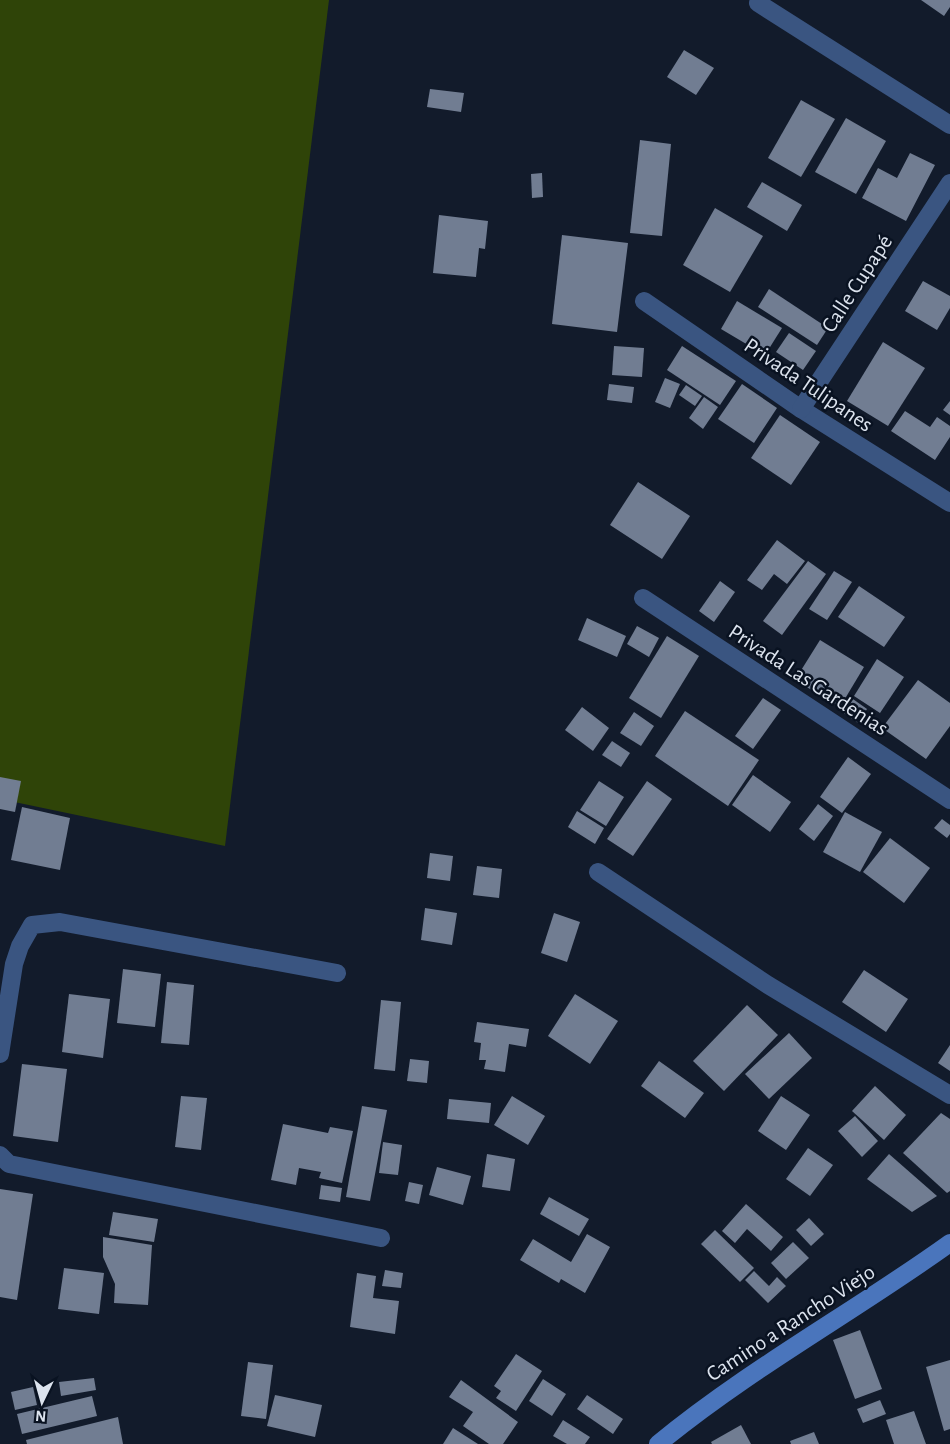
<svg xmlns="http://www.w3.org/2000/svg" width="950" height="1444" font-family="'Alegreya Sans',sans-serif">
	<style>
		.green { fill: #2f4408 }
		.building { fill: #717d92 }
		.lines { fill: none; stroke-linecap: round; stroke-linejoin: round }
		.street { stroke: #3a5581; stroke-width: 18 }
		.secondary { stroke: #4a75bc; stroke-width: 18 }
		.labels { text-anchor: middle; stroke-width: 5; stroke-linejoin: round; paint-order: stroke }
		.street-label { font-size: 22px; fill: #dce3ee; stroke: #091221 }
	</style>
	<rect width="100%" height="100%" fill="#121b2b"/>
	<path class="green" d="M0,0h329l-104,846 -225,-47z"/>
	<g class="building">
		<path d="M921,0h29v7l-6,9z"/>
		<path d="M684,50l30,18 -18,27 -29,-18z"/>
		<path d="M430,89l34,4 -3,19 -34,-5z"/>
		<path d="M801,100l34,19 -34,58 -33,-19z"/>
		<path d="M846,118l40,23 -30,53 -41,-22z"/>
		<path d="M640,140l31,4 -9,92 -32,-3z"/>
		<path d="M910,153l25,12 -29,56 -44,-23 16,-30 19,10z"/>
		<path d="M542,173l1,24 -11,1 -1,-24z"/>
		<path d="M762,182l40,23 -15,26 -40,-24z"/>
		<path d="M715,208l48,28 -33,56 -47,-27z"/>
		<path d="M439,215l49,6 -3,28 -6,-1 -3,29 -43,-4z"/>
		<path d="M562,235l66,8 -11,89 -65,-8z"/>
		<path d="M923,281l27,15v12l-13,22 -32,-19z"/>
		<path d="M769,289l59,39 -11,17 -59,-38z"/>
		<path d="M737,301l45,27 -17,27 -44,-26z"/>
		<path d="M789,333l27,18 -13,19 -27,-18z"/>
		<path d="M883,342l42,26 -37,58 -41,-25z"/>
		<path d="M614,346l30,2 -2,29 -30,-2z"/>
		<path d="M682,346l54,35 -16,24 -53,-35z"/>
		<path d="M665,378l15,6 -10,24 -15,-6z"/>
		<path d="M609,384l25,3 -2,16 -25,-3z"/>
		<path d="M742,384l35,24 -23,35 -36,-24z"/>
		<path d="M686,385l16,11 -7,10 -16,-11z"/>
		<path d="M704,397l14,10 -15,22 -14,-11z"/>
		<path d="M950,401v14l-7,-5z"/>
		<path d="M905,411l25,16 7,-10 13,9v11l-15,23 -44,-29z"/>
		<path d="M780,415l40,27 -29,43 -40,-27z"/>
		<path d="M638,482l52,34 -28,43 -52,-34z"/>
		<path d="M777,540l28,21 -18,23 -13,-10 -12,16 -15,-10z"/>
		<path d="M808,561l18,13 -44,61 -19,-14z"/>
		<path d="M834,571l18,11 -25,38 -18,-11z"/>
		<path d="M720,581l15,11 -21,30 -15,-11z"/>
		<path d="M859,586l46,31 -21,30 -46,-30z"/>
		<path d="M587,618l39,18 -9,21 -39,-17z"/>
		<path d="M637,626l22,12 -10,19 -22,-13z"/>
		<path d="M667,636l32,20 -38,62 -32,-20z"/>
		<path d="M820,640l44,27 -24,40 -45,-27z"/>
		<path d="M877,659l27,18 -24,36 -26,-17z"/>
		<path d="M918,680l32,23v23l-24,33 -44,-31z"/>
		<path d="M850,697l17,12 -9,14 -17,-12z"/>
		<path d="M763,698l18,12 -28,39 -18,-13z"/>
		<path d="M582,707l27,21 -16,23 -28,-21z"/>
		<path d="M685,711l74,49 -31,46 -73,-50z"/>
		<path d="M634,712l20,14 -13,20 -21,-13z"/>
		<path d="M612,741l18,12 -9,14 -19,-12z"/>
		<path d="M848,757l23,17 -29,39 -22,-16z"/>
		<path d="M753,775l38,27 -21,30 -38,-27z"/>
		<path d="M0,777l21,4 -6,31 -15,-3z"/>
		<path d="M599,781l25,16 -18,29 -26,-16z"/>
		<path d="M647,781l25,18 -39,57 -26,-17z"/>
		<path d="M818,804l15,12 -19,25 -15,-12z"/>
		<path d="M22,807l48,11 -10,52 -49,-10z"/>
		<path d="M577,811l27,17 -9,16 -27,-17z"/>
		<path d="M845,812l37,20 -22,40 -37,-20z"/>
		<path d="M942,819l8,6v9l-3,4 -13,-10z"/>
		<path d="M890,838l40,30 -26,35 -41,-31z"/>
		<path d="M430,853l23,3 -3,25 -23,-3z"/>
		<path d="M477,866l25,3 -3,29 -26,-3z"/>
		<path d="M425,908l32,5 -5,32 -31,-5z"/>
		<path d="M554,913l26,9 -13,40 -26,-9z"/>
		<path d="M123,969l38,5 -6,53 -38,-4z"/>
		<path d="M864,970l44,29 -22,33 -44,-30z"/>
		<path d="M167,982l27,3 -5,60 -28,-2z"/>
		<path d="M69,994l41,5 -7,59 -41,-6z"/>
		<path d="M575,994l43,27 -28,43 -42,-28z"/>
		<path d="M381,1000l20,2 -6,69 -21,-2z"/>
		<path d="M747,1005l31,30 -54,56 -31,-30z"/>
		<path d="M477,1022l52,7 -3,18 -17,-3 -4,28 -21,-3 2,-9h-7l2,-17 -7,-1z"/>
		<path d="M789,1033l23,25 -43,41 -24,-25z"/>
		<path d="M950,1045v26l-12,-8z"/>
		<path d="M410,1059l19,2 -2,22 -20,-2z"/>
		<path d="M659,1061l45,32 -19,25 -44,-32z"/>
		<path d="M22,1064l45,5 -9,73 -45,-6z"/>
		<path d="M875,1086l31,29 -22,25 -32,-29z"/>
		<path d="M181,1096l26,2 -6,52 -26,-3z"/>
		<path d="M512,1096l33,20 -17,29 -34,-20z"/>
		<path d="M781,1096l29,19 -24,35 -28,-19z"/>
		<path d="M449,1099l42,4 -2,20 -42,-4z"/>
		<path d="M362,1106l25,4 -17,91 -24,-4z"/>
		<path d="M941,1113l9,6v72l-3,2 -44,-40z"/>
		<path d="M855,1116l23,25 -16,16 -24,-26z"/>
		<path d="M283,1124l45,9 2,-6 23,4 -11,52 -23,-5 2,-6 -22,-4 -3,17 -25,-5z"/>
		<path d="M383,1142l19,3 -4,30 -19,-2z"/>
		<path d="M808,1148l25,17 -23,31 -24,-17z"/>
		<path d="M487,1154l28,5 -5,32 -28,-4z"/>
		<path d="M889,1154l48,42 -25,16 -45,-33z"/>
		<path d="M437,1167l34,9 -8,29 -34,-10z"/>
		<path d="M409,1182l14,3 -4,19 -14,-3z"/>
		<path d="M321,1185l21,3 -2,14 -21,-3z"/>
		<path d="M0,1189l33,5 -16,106 -17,-3z"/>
		<path d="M549,1197l40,22 -10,17 -39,-22z"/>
		<path d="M746,1204l37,33 -12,14 -24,-22 -12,14 -13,-12z"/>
		<path d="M113,1212l45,7 -4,23 -45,-7z"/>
		<path d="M809,1218l15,16 -13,12 -15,-16z"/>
		<path d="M715,1230l39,38 -14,14 -39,-38z"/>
		<path d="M587,1234l23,13 -25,46 -24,-14 -2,4 -39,-23 13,-21 38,23z"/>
		<path d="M103,1237l49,8 -4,60 -34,-2 1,-19 -12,-27z"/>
		<path d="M793,1242l16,16 -23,21 -15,-16z"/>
		<path d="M64,1268l40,5 -5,41 -41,-5z"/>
		<path d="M385,1270l18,3 -2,15 -19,-2z"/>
		<path d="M754,1271l15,15 8,-9 9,9 -18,17 -23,-23z"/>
		<path d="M357,1273l19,3 -3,22 26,3 -4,33 -45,-7z"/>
		<path d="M860,1330l22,59 -27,10 -22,-59z"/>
		<path d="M516,1354l26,17 -26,40 -20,-13 5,-7 -7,-5z"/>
		<path d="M950,1360v69l-6,2 -18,-64z"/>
		<path d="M248,1362l25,3 -7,54 -25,-3z"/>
		<path d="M94,1378l2,12 -35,6 -2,-14z"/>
		<path d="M543,1379l23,15 -14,22 -23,-15z"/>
		<path d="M461,1380l57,42 -15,22h-14l-26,-18 10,-14 -24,-15z"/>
		<path d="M33,1387l4,18 -22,5 -4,-18z"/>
		<path d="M275,1395l47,10 -7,32 -48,-11z"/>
		<path d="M587,1395l36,24 -10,15 -36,-25z"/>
		<path d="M92,1396l5,20 -75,18 -5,-20z"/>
		<path d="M880,1400l6,14 -23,9 -6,-14z"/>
		<path d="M914,1411l12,33h-32l-8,-24z"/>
		<path d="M118,1417l5,27h-96l-1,-4z"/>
		<path d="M563,1420l27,17 -5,7h-18l-14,-8z"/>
		<path d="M741,1425l10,19h-39l-1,-2z"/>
		<path d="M453,1428l25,16h-35z"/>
		<path d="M814,1432l5,12h-28l-1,-3z"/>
	</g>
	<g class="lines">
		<g class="street">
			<path d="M758,3l192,122"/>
			<path d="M644,301l157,108 149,94"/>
			<path d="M801,409l149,-226"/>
			<path d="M643,598l307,202"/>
			<path d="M598,872l170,113 182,110"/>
			<path d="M0,1054l14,-90 6,-18 12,-21 28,-3 277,51"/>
			<path d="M0,1155l9,9 372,74"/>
		</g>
		<path class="secondary" d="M658,1444c91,-75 196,-132 292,-201"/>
	</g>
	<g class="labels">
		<g class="street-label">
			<text transform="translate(856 283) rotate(-57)" y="8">Calle Cupapé</text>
			<text transform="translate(809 384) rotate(34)" y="8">Privada Tulipanes</text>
			<text transform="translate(809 679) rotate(33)" y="8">Privada Las Gardenias</text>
			<text transform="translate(790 1322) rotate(-33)" y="8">Camino a Rancho Viejo</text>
		</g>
	</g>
	<g transform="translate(42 1402) rotate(185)" stroke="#091221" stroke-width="4.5" paint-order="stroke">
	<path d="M0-4.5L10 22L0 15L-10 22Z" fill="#dce3ee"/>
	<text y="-9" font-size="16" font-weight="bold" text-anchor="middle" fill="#dce3ee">N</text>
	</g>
</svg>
